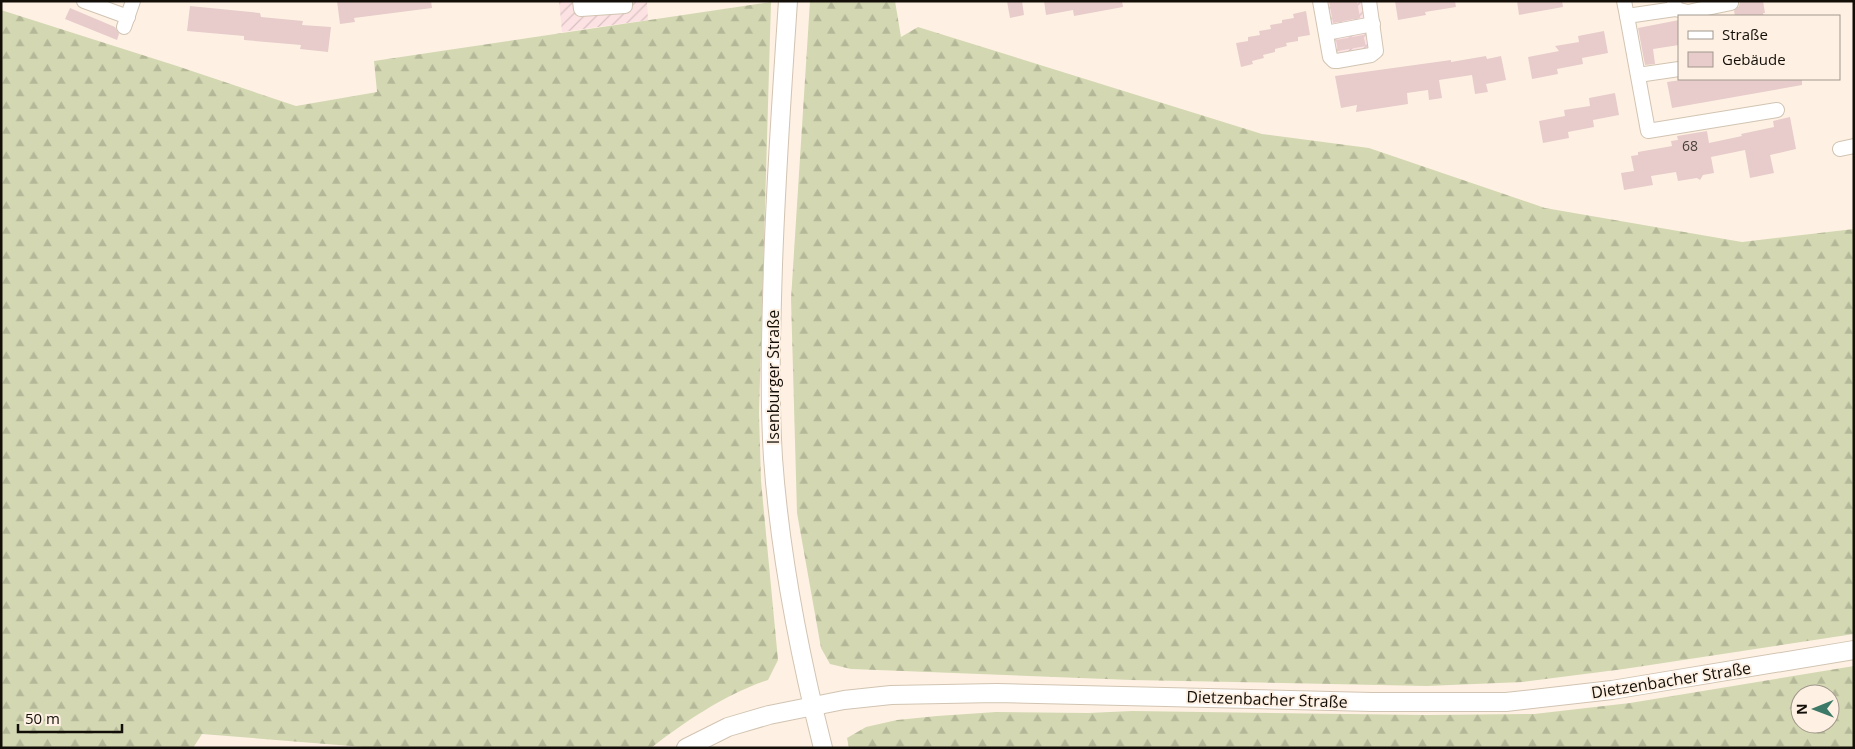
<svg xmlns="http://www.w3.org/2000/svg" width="1855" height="749" font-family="'Open Sans',sans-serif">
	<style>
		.industrial { fill: url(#industrial-furrows) }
		.forest { fill: url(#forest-firs); fill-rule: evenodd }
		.building { fill: #e7cccb }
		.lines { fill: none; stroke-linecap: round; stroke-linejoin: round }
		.minor-casing { stroke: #d2c4b2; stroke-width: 16 }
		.major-casing { stroke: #d2c4b2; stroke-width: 20 }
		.minor { stroke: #fff; stroke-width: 14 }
		.major { stroke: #fff; stroke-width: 18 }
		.labels { text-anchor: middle; stroke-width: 4; stroke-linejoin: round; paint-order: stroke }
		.number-label { font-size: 14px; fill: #483e39 }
		.street-label { font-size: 16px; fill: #130f08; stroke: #fef1e3 }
	</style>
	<defs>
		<pattern id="industrial-furrows" width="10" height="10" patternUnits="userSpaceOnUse" patternTransform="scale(1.25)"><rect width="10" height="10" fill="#fde2e4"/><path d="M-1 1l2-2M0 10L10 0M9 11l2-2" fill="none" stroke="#d8c1c2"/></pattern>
		<pattern id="forest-firs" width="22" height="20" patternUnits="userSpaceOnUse" patternTransform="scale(1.25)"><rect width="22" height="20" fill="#d3d8b2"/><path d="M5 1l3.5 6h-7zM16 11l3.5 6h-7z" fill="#b4b898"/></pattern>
	</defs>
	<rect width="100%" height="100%" fill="#fef1e3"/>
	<g class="industrial">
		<path d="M559,1h88l1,19 -86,12z"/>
		<path d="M1325,1h37l10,49 -36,7z"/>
	</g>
	<g class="forest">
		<path d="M810,1h85l6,36 17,-10 344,107 107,14 176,60 197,34 112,-13v405l-230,35 -101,13 -96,4 -296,-6 -280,-11 -21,-5 -9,-16 -24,-135 -6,-214z"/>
		<path d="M771,2l-12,412 2,67 17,179 -10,20c-42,14 -82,41 -117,68h-275l-174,-14 -9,14h-192v-738l176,56 119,40 81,-14 -3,-31z"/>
		<path d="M1854,666v82h-1005l-2,-10 19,-11 31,-7 40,-4 59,-4 92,1 44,-2 294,4 108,-1 96,-11zM1800,694h30v30h-30z"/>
	</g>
	<g class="building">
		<path d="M337,1h94l1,7 -78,10 1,4 -15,2z"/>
		<path d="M1007,1h15l2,14 -14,3z"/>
		<path d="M1044,1h78l1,6 -49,9 -1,-6 -27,5z"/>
		<path d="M1329,1h28l3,17 -27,5z"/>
		<path d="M1395,1h60l1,6 -31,5 1,3 -28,5z"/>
		<path d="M1517,1h45l1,6 -44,8z"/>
		<path d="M1740,1h23l2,12h-2l1,3h-29l-1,-5 5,-5z"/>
		<path d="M190,6l70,7 1,4 42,4 -1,4 29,2 -3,25 -28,-3 1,-4 -57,-5v-4l-57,-5z"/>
		<path d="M70,8l45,19 4,7 -2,6 -52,-21z"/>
		<path d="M1306,11l4,24 -12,2v4l-12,2 1,3 -12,3v3l-12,3 1,3 -12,3 1,3 -12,3 -5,-24 12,-2v-4l12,-2 -1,-4 12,-2 -1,-4 12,-2v-3l12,-2 -1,-4z"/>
		<path d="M1679,20v25l-26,4 2,15 -10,1 -7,-37z"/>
		<path d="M1604,31l4,22 -26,5 1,6 -26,5 1,5 -26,5 -4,-22 31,-6 -4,-5 24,-4 -1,-6z"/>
		<path d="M1363,35l3,11 -28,5 -2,-11z"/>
		<path d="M1486,56l1,3 14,-3 5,24 -20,4 2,8 -13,2 -3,-19 -33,5 3,18 -13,2 -1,-10 -21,3 1,11 -52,8 1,-7 -16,3 -6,-32 116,-16v2z"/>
		<path d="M1688,79h114v6l-130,23 -5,-26z"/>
		<path d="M1615,93l4,22 -26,5 1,7 -26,5 1,6 -26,5 -4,-22 26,-5 -1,-6 26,-4 -1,-8z"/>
		<path d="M1790,117l6,32 -26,6 4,18 -24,5 -5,-28 -34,7 3,16 -11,2 -3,5 -3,-2 -19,3 -2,-9 -25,4 2,9 -29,5 -3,-17 13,-2 -3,-15 7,-1v-3l34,-6 -1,-5 7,-1 -1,-4 30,-5 2,12 33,-7 -1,-2 33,-7 -1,-6z"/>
	</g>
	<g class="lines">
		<g class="minor-casing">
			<g id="minor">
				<path d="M84,1l44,16"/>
				<path d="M580,1l1,8 44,-3v-5"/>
				<path d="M1320,1l10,56 4,4h3l34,-6 5,-4 -7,-50"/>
				<path d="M1624,1l3,15 48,-7 -1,-8"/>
				<path d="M1675,9l13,3 43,-9"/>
				<path d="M1627,16l21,115 129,-21"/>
				<path d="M124,27l9,-26"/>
				<path d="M1326,33l47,-9"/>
				<path d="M1638,75l41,-6"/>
				<path d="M1840,149l14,-3"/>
			</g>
		</g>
		<g class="major-casing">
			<g id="major">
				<path d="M788,1c-6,88 -12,176 -15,264 -2,64 -4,129 0,193 7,97 26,195 50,290"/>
				<path d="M686,748l42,-21 41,-12 75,-15 47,-5 106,-2 375,9h134l106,-12 242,-40"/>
			</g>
		</g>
		<use href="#minor" class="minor"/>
		<use href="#major" class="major"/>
	</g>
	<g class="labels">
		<g class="number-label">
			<text x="1690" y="151">68</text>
		</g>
		<g class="street-label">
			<text transform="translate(773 377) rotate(-90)" y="6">Isenburger Straße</text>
			<text transform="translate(1671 680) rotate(-9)" y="6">Dietzenbacher Straße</text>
			<text transform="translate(1267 699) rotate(2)" y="6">Dietzenbacher Straße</text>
		</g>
	</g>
	<rect width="1855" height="749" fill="none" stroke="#130f08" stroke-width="5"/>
	<rect x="1678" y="15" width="162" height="65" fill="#fef1e3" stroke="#a0978b"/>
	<rect x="1688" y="31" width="25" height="8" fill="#ffffff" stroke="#a0978b"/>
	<text x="1722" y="40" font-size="15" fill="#130f08">Straße</text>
	<rect x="1688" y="52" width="25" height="15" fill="#e7cccb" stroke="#a0978b"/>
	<text x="1722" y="65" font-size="15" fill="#130f08">Gebäude</text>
	<g transform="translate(1815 709) rotate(269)"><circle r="24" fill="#fef1e3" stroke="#a0978b"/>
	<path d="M0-4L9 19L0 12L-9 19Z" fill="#3c7a67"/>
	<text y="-8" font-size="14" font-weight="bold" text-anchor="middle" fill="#130f08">N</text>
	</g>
	<path d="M18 724v8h104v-8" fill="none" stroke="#130f08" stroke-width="2.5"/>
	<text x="25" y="724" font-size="15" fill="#130f08" stroke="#fef1e3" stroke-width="4" paint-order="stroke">50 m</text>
</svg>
